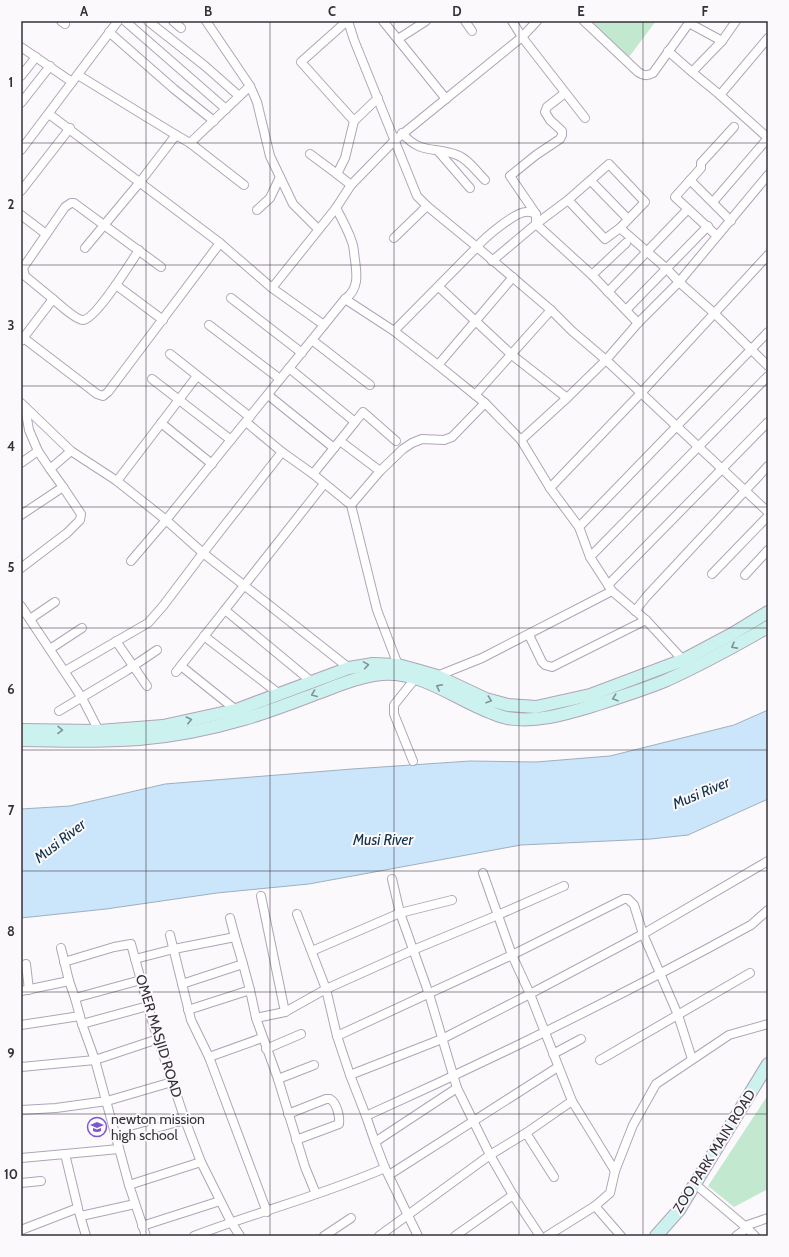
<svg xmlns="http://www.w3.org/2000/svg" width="789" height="1257" font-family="Cabin,sans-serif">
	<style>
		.green { fill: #c2e8d0 }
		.water { fill: #cbe5fa; stroke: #9eafc0 }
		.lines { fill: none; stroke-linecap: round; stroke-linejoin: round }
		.street-casing { stroke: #b0a4b8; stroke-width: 10 }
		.secondary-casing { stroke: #b0a4b8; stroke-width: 14 }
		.street { stroke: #fff; stroke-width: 8 }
		.secondary { stroke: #cbf2ef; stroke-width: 12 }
		.oneway { stroke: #809294 }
		.grid { fill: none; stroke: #363139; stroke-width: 1; stroke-opacity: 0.55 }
		.labels { text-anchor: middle; stroke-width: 4; stroke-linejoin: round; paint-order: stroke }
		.street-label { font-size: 14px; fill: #363139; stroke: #fcf9fd }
		.poi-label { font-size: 14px; fill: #363139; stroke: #fcf9fd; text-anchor: start }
		.water-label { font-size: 15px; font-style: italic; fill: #0f3249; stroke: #fcf9fd }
		.neatline { fill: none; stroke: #363139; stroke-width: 1.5 }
		.grid-label { font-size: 13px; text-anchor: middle; font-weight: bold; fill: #363139 }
	</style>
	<rect width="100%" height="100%" fill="#fcf9fd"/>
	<g class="green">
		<path d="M587,21h69l-30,40z"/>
		<path d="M768,1095v94l-34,18 -26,-21z"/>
	</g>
	<path class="water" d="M768,710v89l-80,36 -37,4 -130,6 -212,39 -92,9 -111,16 -85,9v-109l49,-3 95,-22 187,-15 118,-8 66,1 74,-6 124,-31z"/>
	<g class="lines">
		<g class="street-casing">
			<g id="street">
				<path d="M61,21l4,3"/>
				<path d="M125,21l101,88"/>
				<path d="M148,21l57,45 34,30"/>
				<path d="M173,21l8,7"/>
				<path d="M206,21l44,65 7,16 13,54 23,48 25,25"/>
				<path d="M347,21l-46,41 53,59"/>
				<path d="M348,21l6,19 63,156 10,10 50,41c7,-9 38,-35 49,-35 3,-1 7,1 10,2v10"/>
				<path d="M383,21l63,78"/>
				<path d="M465,21l7,10"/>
				<path d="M512,21l10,16 63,81"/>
				<path d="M584,21l54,51c6,4 9,4 15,1l36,-50 33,18"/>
				<path d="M109,32l65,57 40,32"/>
				<path d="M398,39l28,-18"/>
				<path d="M21,47l51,35"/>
				<path d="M668,51l24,21 28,23 48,43"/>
				<path d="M692,72l30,-31 14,-20"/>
				<path d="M78,75l98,60 14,8 54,42"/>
				<path d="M21,76l15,-19"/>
				<path d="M720,95l48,-57"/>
				<path d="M21,103l29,-37"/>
				<path d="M49,114l171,129 52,45 52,37"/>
				<path d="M402,133c19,22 31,13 55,22 11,4 20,17 28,25"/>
				<path d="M190,143l60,-57"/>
				<path d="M21,150l97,-129"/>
				<path d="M438,151l32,37"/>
				<path d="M310,154l27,20"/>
				<path d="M690,180l41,41"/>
				<path d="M591,181l37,38"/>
				<path d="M351,185l-14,-11 8,-16 9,-37 24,-23"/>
				<path d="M21,191l49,-63"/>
				<path d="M713,202l55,-64"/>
				<path d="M688,209l-13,-12 26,-29v-5l33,-36"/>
				<path d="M257,210l13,-12 10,-21"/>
				<path d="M536,214l-26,-38 26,-21 24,-16 2,-4v-4l-12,-11 -5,-8 2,-5 18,-14"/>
				<path d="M21,215l25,19"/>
				<path d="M536,224l32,-24 41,-36 36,38 -25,26 -15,11 -37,-39"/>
				<path d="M620,228l47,41 12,13 35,31 54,53"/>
				<path d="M394,238l33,-32"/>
				<path d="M85,248l55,-66 36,-47"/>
				<path d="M492,261l44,-37 56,51 46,48"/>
				<path d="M592,275l34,-32"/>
				<path d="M116,285l47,35"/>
				<path d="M439,287l73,68 55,43"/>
				<path d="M272,288l64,-80 15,-23 43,-44 128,-104 15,-16"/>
				<path d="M608,292l80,-83 29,27"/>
				<path d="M231,298l71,55"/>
				<path d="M53,299l-28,-23 -2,-8 42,-61 6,-4h3l87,64"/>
				<path d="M345,299l49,32 44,34 47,38 36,37 29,48 29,39 11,30 22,34 34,29 37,40"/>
				<path d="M626,310l82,-84"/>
				<path d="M209,325l71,54"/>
				<path d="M394,331l83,-84 74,63 21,21 34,29 162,152"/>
				<path d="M21,336l76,58 6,2 5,-4c37,-50 75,-99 112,-149"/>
				<path d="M312,340l58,45"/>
				<path d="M21,341l32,-42c6,5 23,21 30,21 13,-1 48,-58 56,-70"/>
				<path d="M170,354l80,63"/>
				<path d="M438,365l75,-88"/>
				<path d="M289,368l66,54 -42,52"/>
				<path d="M152,379l79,61"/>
				<path d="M268,395l66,53"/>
				<path d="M475,395l76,-85"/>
				<path d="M21,403l50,48 46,30 49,39 37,33 146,115"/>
				<path d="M25,407l4,23 9,21 12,18"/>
				<path d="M246,422l36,30 31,22 38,31 26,105 21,55"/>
				<path d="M355,422l8,-10 33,29"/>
				<path d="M161,423l51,41"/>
				<path d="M521,440l46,-42 39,-38 32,-37 41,-41 89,-107"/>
				<path d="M340,441l40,30"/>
				<path d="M21,463l17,-12"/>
				<path d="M117,481l80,-105"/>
				<path d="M550,488l91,-95 127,-138"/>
				<path d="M351,505l29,-34 23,-22 9,-6 10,-4 22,1 8,-3 33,-34"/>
				<path d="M21,515l42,-28 -13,-18 21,-18"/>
				<path d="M579,527l189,-195"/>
				<path d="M590,557l178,-181"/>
				<path d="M131,561l35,-41 179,-221c14,-10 12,-24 10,-39 -1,-6 -1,-13 -3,-18 -4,-12 -10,-23 -16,-34"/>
				<path d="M21,568l46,-35 13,-13 1,-6 -18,-27"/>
				<path d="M712,574l56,-58"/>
				<path d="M745,575l23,-25"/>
				<path d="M608,585l160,-163"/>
				<path d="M21,606l61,92 17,33"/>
				<path d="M225,610l87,72"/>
				<path d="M635,611l12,-15 121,-130"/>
				<path d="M30,619l25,-17"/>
				<path d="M529,635l13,27 3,3 7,2 94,-47"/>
				<path d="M204,636l74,57"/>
				<path d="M116,641l31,45"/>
				<path d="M50,649l32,-21"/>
				<path d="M181,666l55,44"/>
				<path d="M65,671l83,-48 15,-17 40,-53 79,-101"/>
				<path d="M176,672l148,-188"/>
				<path d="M437,676l45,-18 130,-67"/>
				<path d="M59,711l67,-40 31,-21"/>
				<path d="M413,761l-19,-47v-9l24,-30"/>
				<path d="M483,873l29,82 18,39 42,107 43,70"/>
				<path d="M392,879l8,34 29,81 28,94 33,67 23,40 27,41"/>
				<path d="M261,896l24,116"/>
				<path d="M297,914l29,75 11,47 13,39 16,41 9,26 10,26 33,68"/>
				<path d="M230,918l5,19"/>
				<path d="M170,935l21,85 18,37 58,155"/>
				<path d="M61,948l8,33 6,17 7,26 13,36 34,125 17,51"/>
				<path d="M312,951l88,-38 52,-13"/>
				<path d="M135,959l39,-10 61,-12 8,27"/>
				<path d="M64,962l50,-15 17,-3 22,80 32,96 16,42 30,60 9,14"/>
				<path d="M26,964l3,26"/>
				<path d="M182,984l61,-20 7,26 6,28 22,61 27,88 11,27"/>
				<path d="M21,991l48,-10"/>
				<path d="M75,998l66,-18"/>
				<path d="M188,1010l62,-20"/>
				<path d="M256,1018l29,-6 41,-23 87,-39 85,-35 66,-29"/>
				<path d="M82,1024l66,-18"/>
				<path d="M21,1025l59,-9"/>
				<path d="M337,1036l175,-81 112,-56h4l6,6 9,29 35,81 14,44"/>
				<path d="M266,1049l35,-15"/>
				<path d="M553,1054l28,-15"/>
				<path d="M209,1057l53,-19"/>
				<path d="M600,1060l150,-87"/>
				<path d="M21,1067l74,-7 63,-21"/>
				<path d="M350,1075l92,-36 88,-45 113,-60 125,-73"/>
				<path d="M278,1079l36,-14"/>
				<path d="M21,1110l35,-2 51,-7 65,-19"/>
				<path d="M288,1114l38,-15h4c7,4 10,18 9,25l-43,16"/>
				<path d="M366,1116c131,-59 259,-122 385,-191l17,-15"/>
				<path d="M526,1133l28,44"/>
				<path d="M116,1139l69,-19"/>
				<path d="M375,1142l82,-54"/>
				<path d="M65,1154l54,-5"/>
				<path d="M21,1158l44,-4 13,54 -57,22"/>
				<path d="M389,1175l169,-108"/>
				<path d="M21,1183l20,-2"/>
				<path d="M695,1184l52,44 8,8"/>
				<path d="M129,1185l72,-23"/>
				<path d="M595,1206l26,30"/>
				<path d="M79,1212l7,24"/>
				<path d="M81,1216l54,-12"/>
				<path d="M142,1226l78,-25"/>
				<path d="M745,1226l23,-8"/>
				<path d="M194,1236c63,-24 129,-41 191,-68"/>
				<path d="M324,1236l27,-18"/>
				<path d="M379,1236l111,-81 36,-22 46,-32"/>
				<path d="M455,1236l58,-41"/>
				<path d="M547,1236l48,-30 15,-13 5,-22 18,-46 23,-41 73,-49 39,-11"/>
				<path d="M736,1236l11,-8"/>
			</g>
		</g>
		<g class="secondary-casing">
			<g id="secondary">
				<path d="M21,730l78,1 64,-5 73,-16 113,-42 24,-4 25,1 22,6 17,5 49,23 22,6 28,2 54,-12 93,-35 49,-26 36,-22"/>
				<path d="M21,740c39,1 79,2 118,-1 35,-3 71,-10 105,-20 25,-7 50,-17 74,-26 21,-8 42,-17 64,-19 41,-3 74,26 110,39 5,2 10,4 15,5 29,5 58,-4 85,-12 25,-8 51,-16 75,-26 35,-16 68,-34 101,-53"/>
				<path d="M656,1236l23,-26 89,-146"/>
			</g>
		</g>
		<use href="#street" class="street"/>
		<use href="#secondary" class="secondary"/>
	</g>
	<defs><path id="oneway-chevron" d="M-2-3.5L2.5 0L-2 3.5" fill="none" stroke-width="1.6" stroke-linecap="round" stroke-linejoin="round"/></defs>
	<g class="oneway">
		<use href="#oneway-chevron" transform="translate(734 646) rotate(152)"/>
		<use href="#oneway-chevron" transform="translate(366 665) rotate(-9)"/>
		<use href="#oneway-chevron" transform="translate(439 687) rotate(-153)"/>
		<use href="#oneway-chevron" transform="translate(314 694) rotate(159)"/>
		<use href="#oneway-chevron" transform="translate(615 698) rotate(161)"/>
		<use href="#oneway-chevron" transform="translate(489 700) rotate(19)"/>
		<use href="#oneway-chevron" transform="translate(189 720) rotate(-13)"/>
		<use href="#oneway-chevron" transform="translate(60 730) rotate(1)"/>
	</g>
	<path class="grid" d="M146,21v1215M270,21v1215M394,21v1215M519,21v1215M643,21v1215M21,143h747M21,265h747M21,386h747M21,507h747M21,628h747M21,750h747M21,871h747M21,992h747M21,1114h747"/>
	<defs>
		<g id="school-ring" transform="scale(1)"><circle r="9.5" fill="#fcf9fd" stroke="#7b57d1" stroke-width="1.5"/><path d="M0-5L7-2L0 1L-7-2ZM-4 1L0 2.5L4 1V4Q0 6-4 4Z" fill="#7b57d1"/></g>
	</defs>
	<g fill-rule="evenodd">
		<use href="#school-ring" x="97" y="1127"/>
	</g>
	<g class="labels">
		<g class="street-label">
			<text transform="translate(159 1036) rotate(73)" y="5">OMER MASJID ROAD</text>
			<text transform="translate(714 1151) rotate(-58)" y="5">ZOO PARK MAIN ROAD</text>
		</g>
		<g class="poi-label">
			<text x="111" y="1124">newton mission<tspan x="111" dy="16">high school</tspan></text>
		</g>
		<g class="water-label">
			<text transform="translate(701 793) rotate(-23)" y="5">Musi River</text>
			<text x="383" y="845">Musi River</text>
			<text transform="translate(60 841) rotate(-38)" y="5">Musi River</text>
		</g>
	</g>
	<rect width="789" height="1257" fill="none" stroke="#fcf9fd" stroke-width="44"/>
	<rect x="22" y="22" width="745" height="1213" class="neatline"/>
	<g class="grid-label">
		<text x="84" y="16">A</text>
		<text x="208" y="16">B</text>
		<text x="332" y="16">C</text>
		<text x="457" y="16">D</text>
		<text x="581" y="16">E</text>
		<text x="705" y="16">F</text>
		<text x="11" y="87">1</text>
		<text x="11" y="209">2</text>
		<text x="11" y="330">3</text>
		<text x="11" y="451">4</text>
		<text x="11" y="572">5</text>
		<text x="11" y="694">6</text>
		<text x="11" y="815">7</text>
		<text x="11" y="936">8</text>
		<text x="11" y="1058">9</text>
		<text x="11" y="1179">10</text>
	</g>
</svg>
